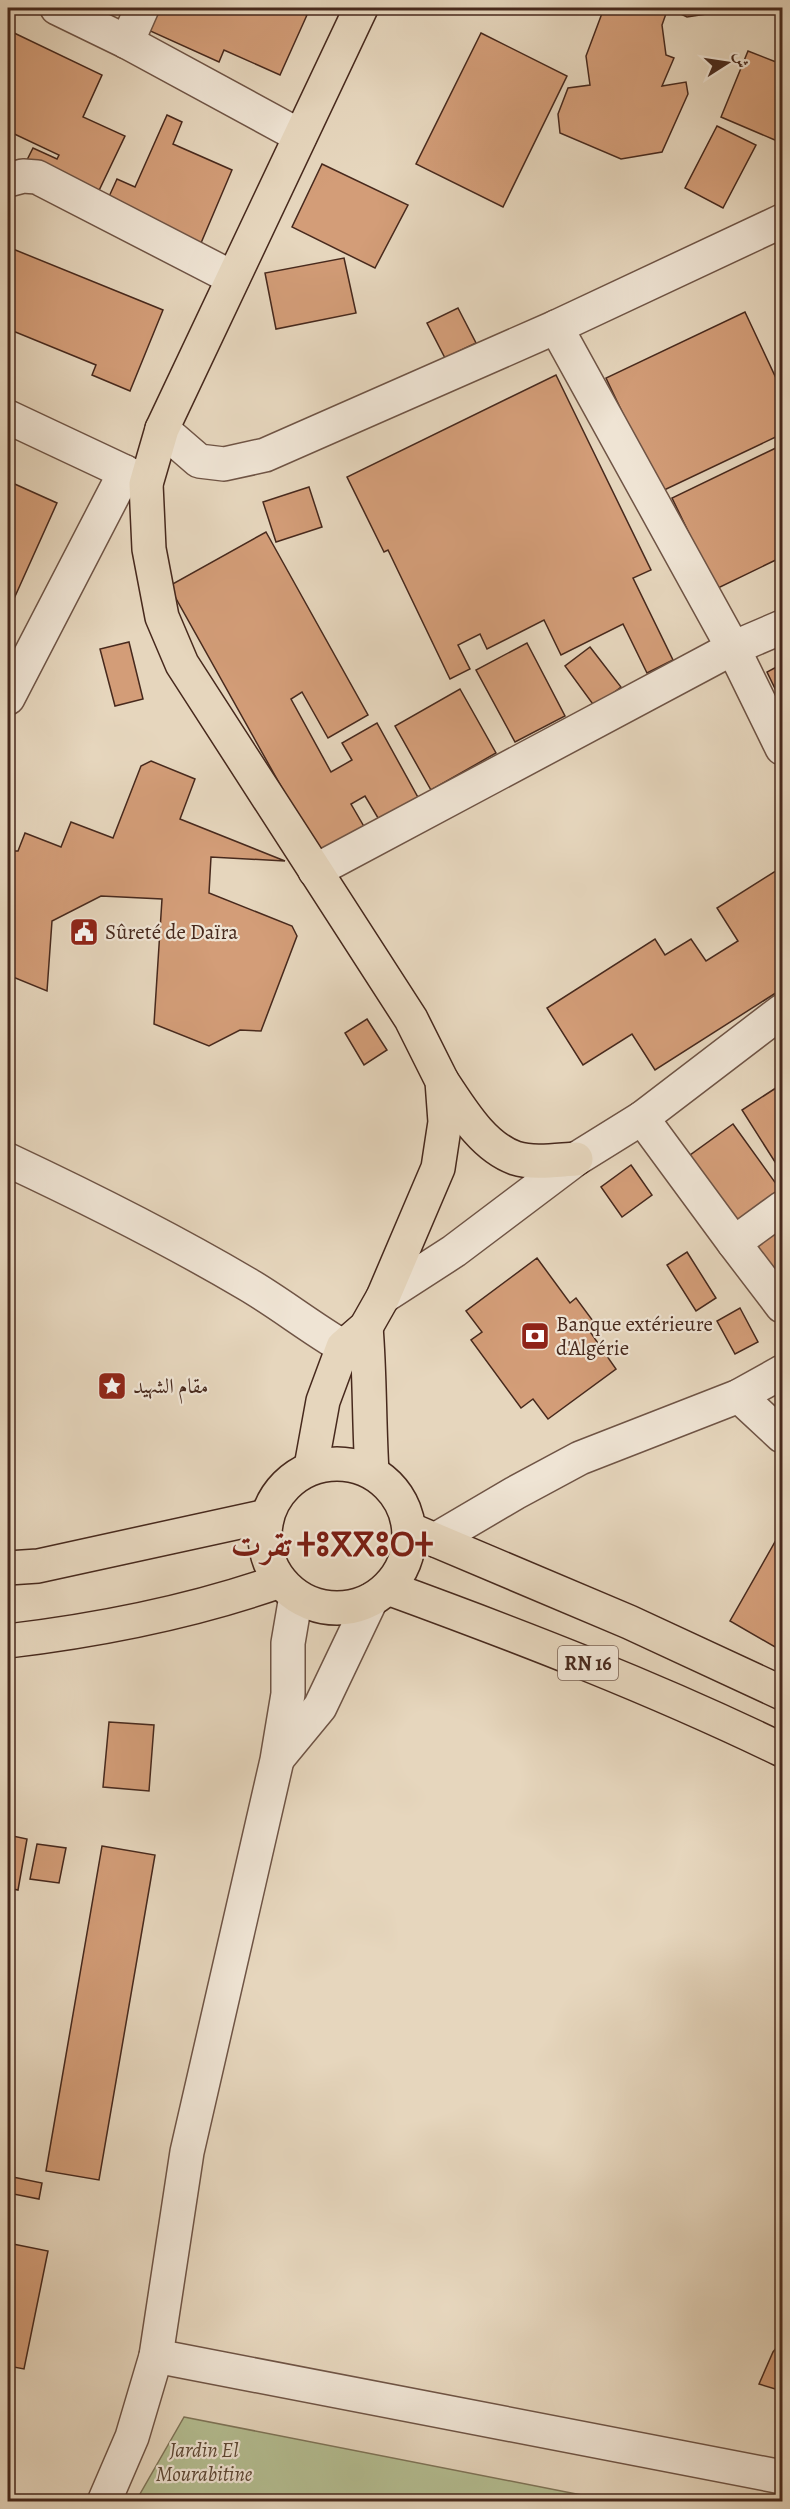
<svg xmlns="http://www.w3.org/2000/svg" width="790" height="2509" font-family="Alegreya,Amiri,'Noto Sans Tifinagh',serif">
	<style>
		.green { fill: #b4be92; stroke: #7e7458; stroke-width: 1.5 }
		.building { fill: #d39d78; stroke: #47291d; stroke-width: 1.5 }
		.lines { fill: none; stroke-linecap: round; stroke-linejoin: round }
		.minor-casing { stroke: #6f5445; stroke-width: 36 }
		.major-casing { stroke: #47291d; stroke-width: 36 }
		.minor { stroke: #efe4d4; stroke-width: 33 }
		.major { stroke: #e6d6bd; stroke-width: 33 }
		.labels { text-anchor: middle; stroke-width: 4.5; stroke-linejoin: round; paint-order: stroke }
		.shield { fill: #efe4d4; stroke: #796154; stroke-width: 1.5 }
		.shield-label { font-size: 20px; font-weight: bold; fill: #47291d }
		.poi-label { font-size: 21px; fill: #47291d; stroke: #efe4d4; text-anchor: start }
		.park-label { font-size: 21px; font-style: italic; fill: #5d4734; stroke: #efe4d4 }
		.town-label { font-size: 33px; font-weight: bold; fill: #7a1f14; stroke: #efe4d4 }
	</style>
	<rect width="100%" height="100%" fill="#e6d6bd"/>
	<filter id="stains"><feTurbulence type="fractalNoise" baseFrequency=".00333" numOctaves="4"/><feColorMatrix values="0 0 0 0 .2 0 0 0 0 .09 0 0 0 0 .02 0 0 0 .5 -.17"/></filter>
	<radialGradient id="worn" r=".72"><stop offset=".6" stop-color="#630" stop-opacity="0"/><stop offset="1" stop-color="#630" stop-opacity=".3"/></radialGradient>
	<path class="green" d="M184,2417l428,84h-476z"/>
	<g class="building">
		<path d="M145,8h145l17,7 -27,60 -56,-25 -5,12 -82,-37z"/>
		<path d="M604,8h142l-59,9 -19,-9 -6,17 4,30 8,3 -12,28 24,-4 2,12 -26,58 -41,7 -61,-26 -2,-19 10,-26 22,-3 -4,-29z"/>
		<path d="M10,31l92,44 -19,42 42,19 -32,67 -71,-33 11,-22 24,11 2,-4 -51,-24v-96z"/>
		<path d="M481,33l86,43 -64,131 -87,-43z"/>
		<path d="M782,47v96l-61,-26 27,-66 28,11z"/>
		<path d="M167,115l15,7 -9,22 59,26 -31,73 -94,-42 10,-22 18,8z"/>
		<path d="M717,126l39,19 -33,63 -38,-20z"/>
		<path d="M322,164l86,41 -33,63 -83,-41z"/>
		<path d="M8,247l155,63 -33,81 -38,-16 4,-10 -88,-36z"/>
		<path d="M344,258l12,55 -80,16 -11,-56z"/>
		<path d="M458,308l18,35 -31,15 -18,-35z"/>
		<path d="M745,312l37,79v43l-122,58 -54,-114z"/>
		<path d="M556,375l95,195 -18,8 40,82 -26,13 -24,-49 -62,31 -17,-35 -57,29 -7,-15 -22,11 12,24 -20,10 -62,-129 -4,2 -37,-75z"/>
		<path d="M782,445v112l-66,32 -44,-91z"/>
		<path d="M8,481l49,22 -49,109z"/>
		<path d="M309,487l13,40 -46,15 -13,-40z"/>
		<path d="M266,532l102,183 -40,23 -26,-46 -11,7 40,73 21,-12 -10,-17 35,-20 43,78 -39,22 -16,-27 -14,8 15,26 -46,26 -151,-270z"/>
		<path d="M129,642l14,57 -28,7 -15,-57z"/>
		<path d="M527,643l38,73 -50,26 -39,-72z"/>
		<path d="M590,647l31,40 -26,20 -30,-41z"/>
		<path d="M782,664v39l-15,-31z"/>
		<path d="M460,689l36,64 -65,37 -36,-64z"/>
		<path d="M151,761l44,18 -15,40 105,42 -74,-4 -2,36 83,33 5,10 -36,95 -21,-1 -31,16 -55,-22 8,-125 -61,-3 -49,25 -5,70 -39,-16v-97h5l-5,-10v-17h10l7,-18 36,14 10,-25 42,16 28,-72z"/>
		<path d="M782,867v91l-5,3 5,10v18l-127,81 -23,-36 -49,31 -36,-57 108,-69 10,16 26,-16 15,22 32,-20 -21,-33z"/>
		<path d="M367,1019l20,31 -23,15 -19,-32z"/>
		<path d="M782,1084v89l-40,-63z"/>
		<path d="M733,1124l49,68 -44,37 -52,-71z"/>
		<path d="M631,1165l21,30 -30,22 -21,-30z"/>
		<path d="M782,1225v93l-40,-69z"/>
		<path d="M687,1252l29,46 -20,13 -29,-46z"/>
		<path d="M537,1258l33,45 6,-5 17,23 -7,5 30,43 -68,50 -15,-20 -12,9 -50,-68 11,-8 -16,-21z"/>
		<path d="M740,1308l18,34 -23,12 -18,-33z"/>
		<path d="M780,1533l2,1v117l-52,-30z"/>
		<path d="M109,1722l45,3 -5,66 -46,-4z"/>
		<path d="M8,1835l19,4 -9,51 -10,-2z"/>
		<path d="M37,1844l29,4 -7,35 -29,-4z"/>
		<path d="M102,1846l53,9 -56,325 -53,-9z"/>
		<path d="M8,2176l34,7 -3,16 -31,-6z"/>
		<path d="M8,2243l40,8 -24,118 -16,-3z"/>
		<path d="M782,2341v50l-23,-7 14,-32z"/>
	</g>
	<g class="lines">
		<g class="minor-casing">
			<g id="minor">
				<path d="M57,8l70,34 173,94"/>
				<path d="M127,42l15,-34"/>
				<path d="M8,180l15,-4 14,1 196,101"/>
				<path d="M556,327l177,321 49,100"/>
				<path d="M8,417l117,55"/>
				<path d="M162,429l37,32 25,3 41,-9 291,-128 226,-106"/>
				<path d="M8,698l117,-226 21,12"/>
				<path d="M315,871l418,-223 49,-21"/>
				<path d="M642,1118l92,125 48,63"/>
				<path d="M8,1160c81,38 161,78 239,124 41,24 77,55 120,75"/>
				<path d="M734,1243l48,-35"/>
				<path d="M383,1297l71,-46 122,-92 66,-41 140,-107"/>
				<path d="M739,1396l43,40"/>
				<path d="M435,1540l80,-47 65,-35 159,-62 43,-24"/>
				<path d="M278,1758l42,-51 51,-107"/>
				<path d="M156,2356l626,121"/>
				<path d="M104,2502l28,-65 24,-81 31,-204 90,-392 11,-66v-51l8,-47"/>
			</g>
		</g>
		<g class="major-casing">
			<g id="major">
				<path d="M442,1081c19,28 40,65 73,77 19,6 42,2 61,1"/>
				<path d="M366,1327c4,48 3,97 6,145"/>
				<circle cx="337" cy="1536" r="72"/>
				<path d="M311,1467l12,-66 20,-54 23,-20 17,-30 55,-129 7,-46 -3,-41 -31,-62 -229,-355 -20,-47 -13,-68 -3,-65 16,-55 199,-421"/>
				<path d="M409,1529l220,93 153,71"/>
				<path d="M8,1568l30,-2 229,-50"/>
				<path d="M388,1588c134,49 266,100 394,162"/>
				<path d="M8,1641c92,-11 184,-29 272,-60"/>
			</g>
		</g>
		<use href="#minor" class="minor"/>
		<use href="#major" class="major"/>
	</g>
	<defs>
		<g id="civic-square" transform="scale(1.5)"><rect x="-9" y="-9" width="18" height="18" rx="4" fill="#8f2418" stroke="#efe4d4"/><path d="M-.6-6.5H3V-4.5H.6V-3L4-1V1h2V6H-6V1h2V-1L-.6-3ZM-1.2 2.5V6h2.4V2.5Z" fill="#fff"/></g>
		<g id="bank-square" transform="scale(1.5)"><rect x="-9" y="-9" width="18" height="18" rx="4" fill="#8f2418" stroke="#efe4d4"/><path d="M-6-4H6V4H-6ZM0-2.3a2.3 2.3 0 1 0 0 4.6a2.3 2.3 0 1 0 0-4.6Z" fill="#fff"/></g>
		<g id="sight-square" transform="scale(1.5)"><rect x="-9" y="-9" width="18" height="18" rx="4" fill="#8f2418" stroke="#efe4d4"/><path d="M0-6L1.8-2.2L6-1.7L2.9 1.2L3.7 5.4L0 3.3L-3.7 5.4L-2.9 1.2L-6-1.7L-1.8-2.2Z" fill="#fff"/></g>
	</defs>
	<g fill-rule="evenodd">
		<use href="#civic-square" x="84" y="932"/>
		<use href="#bank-square" x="535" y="1336"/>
		<use href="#sight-square" x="112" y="1386"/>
	</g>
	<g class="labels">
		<rect class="shield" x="558" y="1646" width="60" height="34" rx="4.5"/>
		<g class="shield-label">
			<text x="588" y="1670">RN 16</text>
		</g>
		<g class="poi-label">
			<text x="105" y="939">Sûreté de Daïra</text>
			<text x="556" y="1331">Banque extérieure<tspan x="556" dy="24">d'Algérie</tspan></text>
			<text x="133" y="1393">مقام الشهيد</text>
		</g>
		<g class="park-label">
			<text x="204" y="2457">Jardin El<tspan x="204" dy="24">Mourabitine</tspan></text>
		</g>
		<g class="town-label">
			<text x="332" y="1556">تقرت ⵜⵓⴳⴳⵓⵔⵜ</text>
		</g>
	</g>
	<rect width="790" height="2509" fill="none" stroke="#e6d6bd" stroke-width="30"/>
	<rect x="9" y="9" width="772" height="2491" fill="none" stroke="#47291d" stroke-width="3"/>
	<rect x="15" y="15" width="760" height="2479" fill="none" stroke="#47291d" stroke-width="1.5"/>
	<g transform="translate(727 63) rotate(78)" stroke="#efe4d4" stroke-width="4.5" paint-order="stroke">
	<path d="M0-4.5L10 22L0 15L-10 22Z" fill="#47291d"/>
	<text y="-9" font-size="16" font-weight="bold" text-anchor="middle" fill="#47291d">ش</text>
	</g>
	<rect width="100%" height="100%" filter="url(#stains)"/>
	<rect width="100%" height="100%" fill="url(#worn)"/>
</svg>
